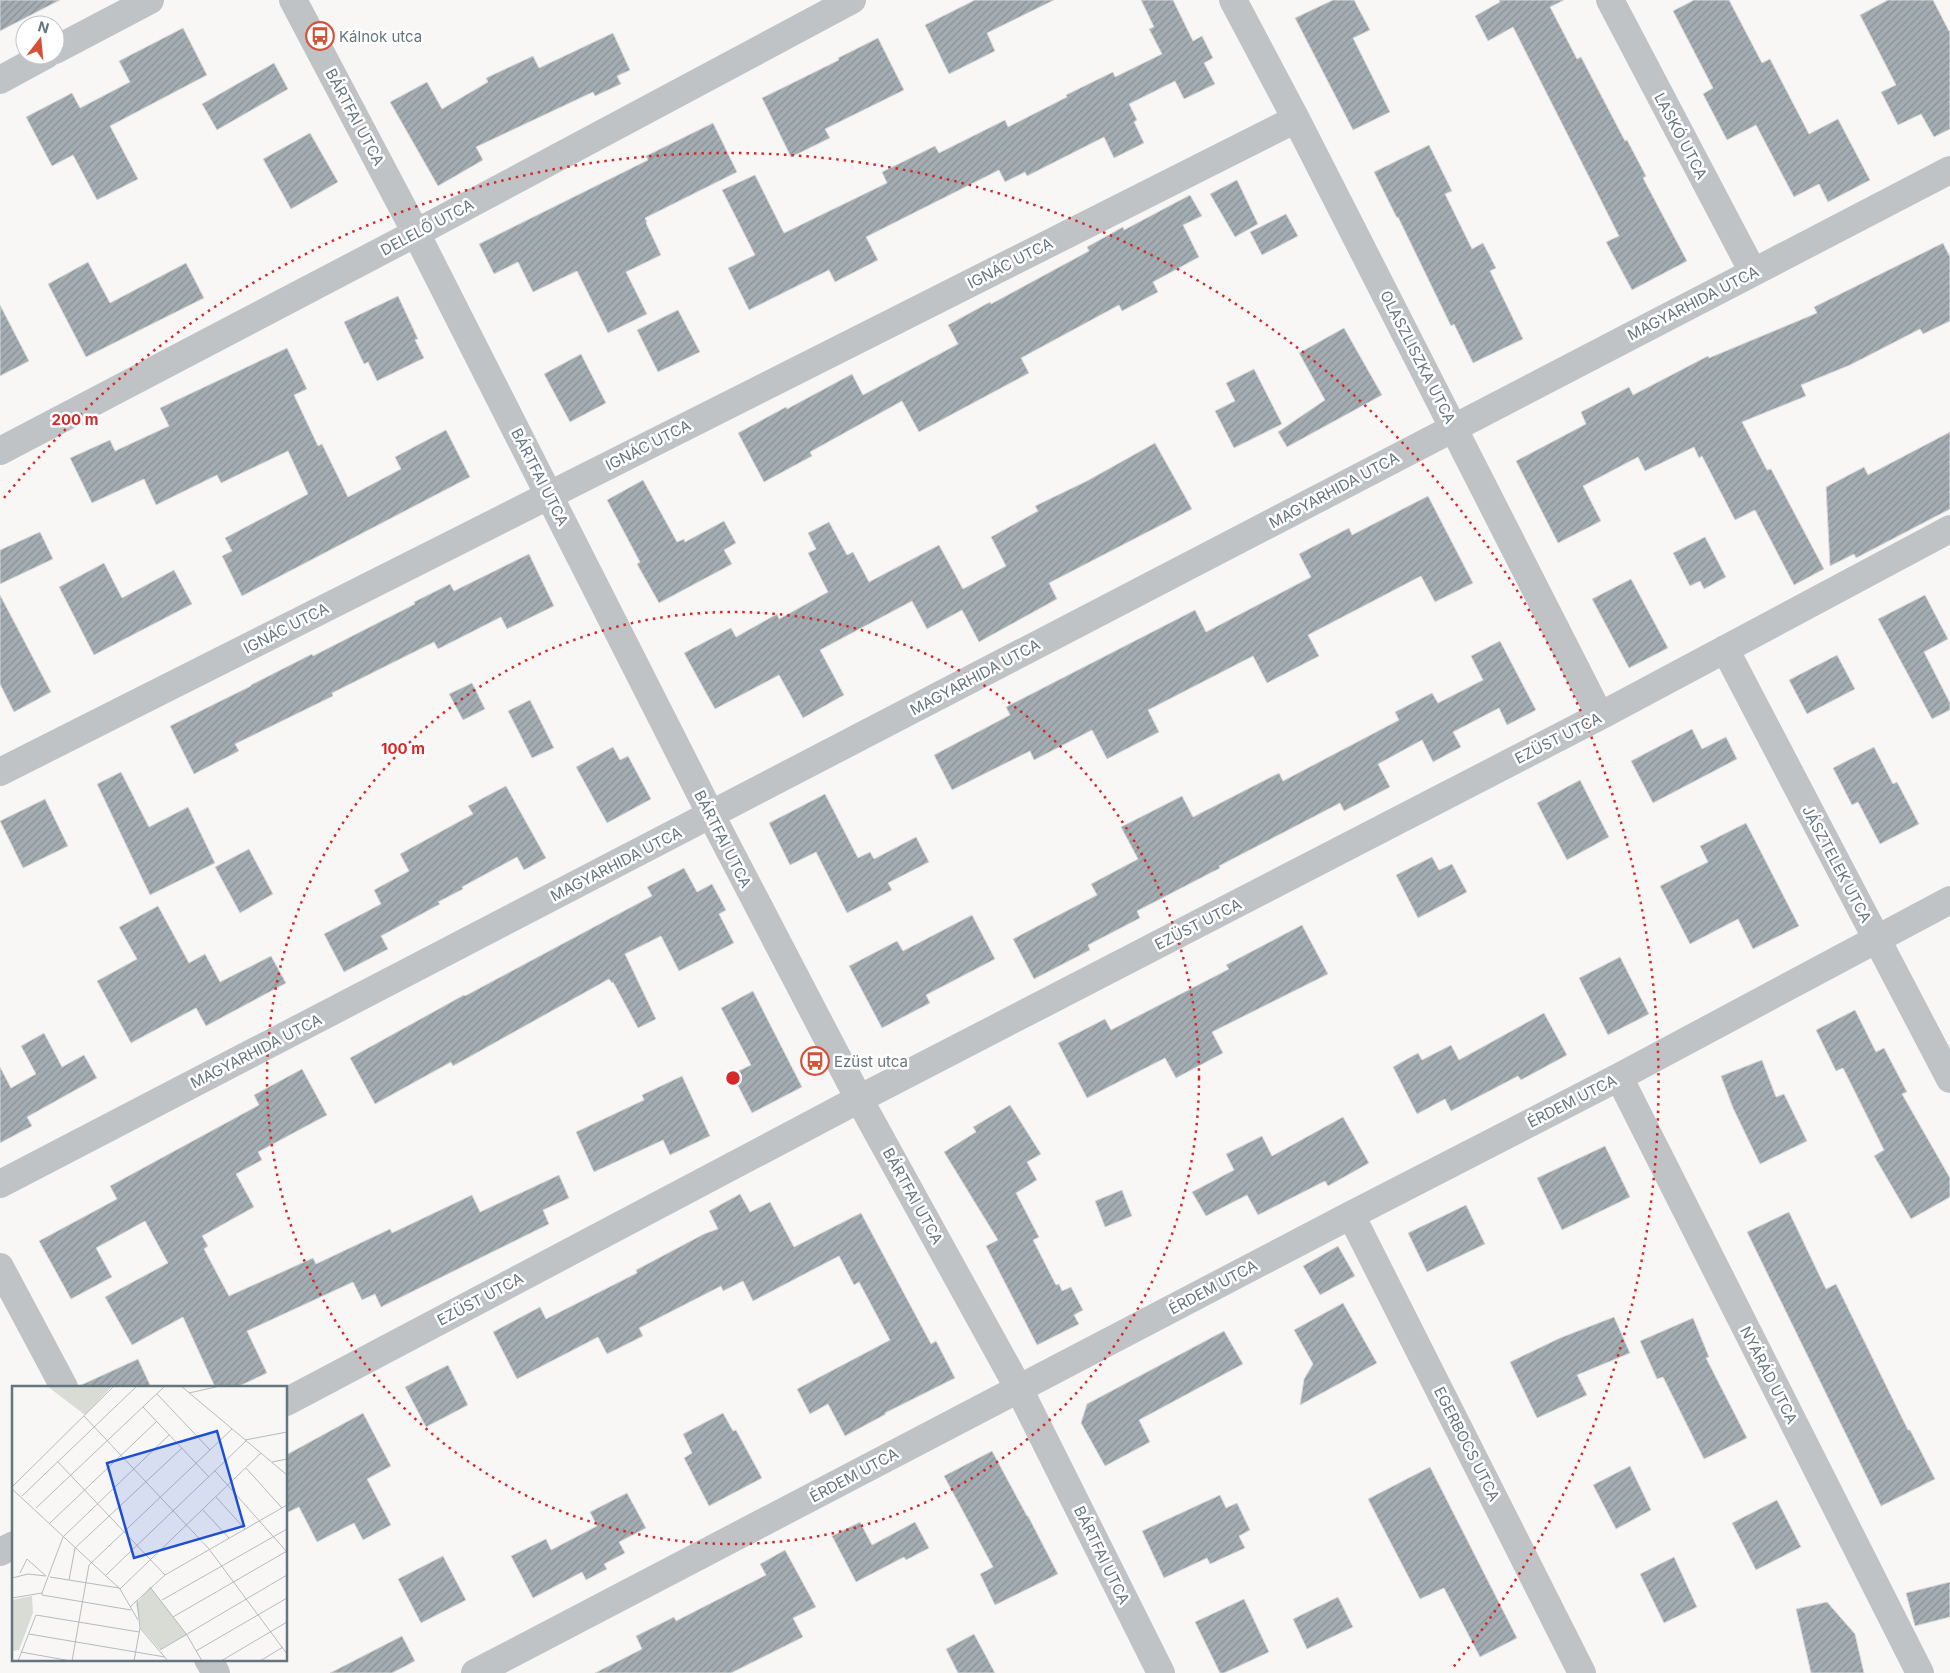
<svg xmlns="http://www.w3.org/2000/svg" width="1950" height="1673" viewBox="0 0 1950 1673" font-family="Inter,sans-serif">
<defs>
<pattern id="building-hatch" width="6" height="6" patternUnits="userSpaceOnUse" patternTransform="scale(1.25)"><rect width="6" height="6" fill="#a4adb2"/><path d="M-1 1l2-2M0 6l6-6M5 7l2-2" fill="none" stroke="#899196"/></pattern>
</defs>
<rect width="100%" height="100%" fill="#f8f7f5"/>
<path fill="url(#building-hatch)" stroke="#d9d9d8" d="M0,0H60L0,31Z
M975,0H1054L987,33L995,51L949,74L925,25Z
M1141,0H1173L1193,41L1202,36L1213,58L1204,63L1215,84L1184,99L1175,81L1129,104L1137,120L1134,122L1144,143L1114,158L1104,137L1027,176L1025,172L1005,182L999,170L866,237L878,260L835,282L829,270L749,310L728,268L755,255L722,190L755,175L784,233L887,183L882,172L935,146L939,153L1005,120L1008,127L1067,97L1066,95L1113,72L1115,77L1162,54L1149,29L1154,27Z
M1333,0H1354L1370,30L1353,38L1390,112L1353,130L1295,18Z
M1499,0H1564L1550,7L1577,59L1581,57L1625,141L1627,140L1646,176L1643,178L1687,261L1632,290L1606,242L1619,236L1513,27L1488,41L1475,16L1500,2Z
M1694,0H1729L1762,63L1770,59L1809,134L1838,119L1870,180L1828,202L1819,184L1794,197L1756,125L1727,140L1703,94L1713,88L1673,11Z
M1888,0H1933L1950,33V129L1934,137L1921,114L1898,125L1881,92L1896,85L1860,15Z
M183,28L207,75L110,126L138,179L97,200L73,155L52,166L26,117L72,93L80,108L130,82L119,61Z
M613,33L630,70L617,76L621,84L595,96L593,92L476,147L483,160L438,186L390,102L427,82L442,109L488,82L486,78L533,56L539,68Z
M878,38L904,90L825,129L830,138L791,157L762,98L839,60L838,58Z
M274,63L288,89L217,130L202,104Z
M713,123L737,172L645,218L647,222L646,223L661,255L626,272L647,314L608,333L577,271L533,292L518,262L494,274L479,244L648,160L646,156Z
M310,133L338,182L291,209L263,159Z
M1429,145L1452,191L1445,194L1472,249L1483,243L1496,268L1490,271L1523,339L1473,363L1454,324L1451,326L1398,217L1397,218L1374,172Z
M1237,180L1258,224L1235,237L1210,194Z
M1190,195L1202,216L1183,225L1199,257L1153,282L1158,292L1122,311L1119,305L1021,358L1029,373L919,432L902,401L810,452L812,456L764,482L738,433L786,407L787,409L852,374L863,395L958,344L948,325L990,302L991,304L1089,251L1087,247L1123,227L1124,230Z
M1286,214L1298,236L1262,255L1250,232Z
M1943,243L1950,257V321L1923,334L1920,329L1850,365L1801,385L1806,396L1742,422L1767,470L1771,469L1824,569L1794,585L1755,510L1735,520L1702,456L1699,458L1694,447L1645,471L1638,457L1583,486L1601,521L1558,543L1516,461L1586,424L1581,412L1629,387L1633,395L1708,356L1709,358L1817,313L1814,307Z
M88,262L110,303L186,263L204,298L86,357L48,284Z
M398,296L418,339L415,340L424,358L377,381L368,362L364,364L344,322Z
M0,305L29,361L0,376Z
M678,310L700,352L658,372L637,330Z
M1344,328L1382,395L1287,447L1278,432L1325,400L1299,353Z
M287,348L307,389L294,395L318,446L322,444L348,497L401,469L395,457L446,430L470,477L242,596L222,556L232,551L225,538L308,494L288,451L221,483L217,475L156,505L144,479L92,503L70,458L110,440L115,451L169,426L160,408Z
M581,354L606,403L570,422L544,374Z
M1254,369L1282,424L1234,448L1215,411L1235,401L1226,383Z
M1950,432V509L1856,558L1854,554L1830,566L1826,487L1864,467L1868,475Z
M1155,443L1192,509L1049,583L1057,599L979,642L962,610L927,629L912,601L820,650L844,695L803,718L779,675L715,709L684,653L731,628L736,637L777,614L779,619L828,592L808,553L816,549L808,533L829,522L847,555L853,552L869,582L939,545L963,589L1006,566L991,537L1038,511L1035,506L1087,481Z
M643,480L677,542L684,539L685,542L724,521L736,543L724,550L732,564L659,603L637,564L640,562L607,500Z
M1428,496L1473,583L1435,602L1421,576L1308,635L1319,656L1267,683L1253,656L1148,710L1159,732L1107,759L1092,730L1034,760L1030,751L952,790L934,755L1010,715L1006,707L1195,610L1206,632L1311,577L1299,554L1349,528L1352,535Z
M40,532L53,559L0,584V550Z
M1705,537L1726,577L1704,589L1700,581L1690,586L1673,553Z
M529,554L554,606L507,629L501,617L438,649L434,642L332,693L333,696L235,744L239,751L194,774L170,726L251,686V685L312,654L313,656L415,604L414,602L450,584L454,591Z
M104,563L122,598L174,570L192,604L94,655L59,587Z
M1631,579L1668,648L1629,668L1592,599Z
M0,595L51,692L14,712L0,684Z
M1925,595L1948,639L1924,652L1950,703V710L1932,719L1878,619Z
M1500,641L1536,710L1507,725L1499,708L1453,732L1461,747L1433,762L1422,740L1378,764L1390,787L1344,811L1340,803L1219,866L1220,868L1137,911L1140,918L1088,945L1090,950L1034,979L1013,939L1097,895L1091,884L1138,859L1121,827L1182,796L1193,817L1279,773L1283,781L1399,720L1395,712L1432,693L1438,703L1483,680L1471,656Z
M1837,655L1855,689L1807,714L1789,680Z
M472,683L485,709L463,720L449,694Z
M530,700L554,748L532,758L508,711Z
M1692,729L1702,749L1726,737L1737,759L1653,803L1631,761Z
M613,747L620,760L628,756L651,799L607,823L576,767Z
M1874,747L1893,784L1897,782L1919,824L1880,844L1858,802L1852,805L1833,768Z
M121,772L149,827L188,807L215,863L150,895L97,784Z
M1580,780L1609,837L1567,860L1537,803Z
M506,786L546,858L524,870L517,857L462,887L463,889L438,902L440,904L381,936L388,949L344,972L324,934L381,904L374,890L409,871L400,854L473,814L468,806Z
M825,794L858,858L870,852L874,859L916,837L929,862L888,883L892,890L847,913L816,852L790,865L769,823Z
M45,799L68,846L23,868L0,821Z
M1746,823L1799,926L1753,949L1738,919L1690,944L1660,886L1708,862L1700,846Z
M249,849L273,894L240,913L215,867Z
M1432,857L1439,870L1452,864L1467,892L1418,918L1396,875Z
M684,868L697,892L712,884L726,910L719,914L734,943L679,971L661,936L625,954L656,1019L638,1028L613,982L612,983L609,979L453,1066L451,1062L375,1104L350,1058L464,995L465,996L652,896L647,887Z
M158,906L189,963L205,954L220,982L271,956L286,983L206,1026L196,1008L131,1043L97,981L137,959L119,927Z
M972,915L995,959L926,995L930,1003L882,1028L849,966L897,941L903,951Z
M1302,925L1328,974L1212,1032L1223,1053L1176,1078L1165,1058L1087,1098L1058,1043L1105,1019L1111,1030L1229,969L1226,965Z
M1620,957L1649,1014L1608,1035L1579,978Z
M753,991L802,1087L752,1113L732,1074L751,1065L721,1008Z
M1855,1010L1876,1052L1884,1048L1907,1092L1902,1094L1950,1178V1197L1911,1219L1874,1156L1884,1150L1843,1068L1836,1071L1816,1030Z
M1544,1013L1567,1055L1521,1080L1518,1076L1451,1111L1445,1099L1417,1114L1393,1067L1418,1053L1422,1060L1451,1045L1459,1060Z
M44,1033L62,1067L84,1055L97,1078L27,1117L32,1126L0,1143V1067L11,1088L36,1074L21,1046Z
M1762,1060L1776,1097L1784,1094L1807,1141L1760,1164L1733,1108L1721,1076Z
M302,1069L327,1115L258,1152L262,1160L236,1174L254,1207L202,1236L208,1246L204,1249L229,1296L313,1258L316,1264L390,1229L392,1233L472,1195L480,1212L559,1175L569,1198L543,1210L549,1224L381,1307L375,1294L362,1300L353,1282L247,1331L267,1373L237,1387H215L183,1317L132,1345L105,1297L168,1263L145,1221L96,1248L112,1277L71,1299L39,1241L117,1199L110,1186L259,1105L254,1095Z
M682,1076L710,1136L670,1155L663,1140L594,1172L576,1132L644,1100L642,1095Z
M1010,1105L1041,1154L1027,1162L1037,1180L1016,1193L1039,1237L1033,1240L1056,1285L1059,1284L1062,1291L1071,1287L1083,1310L1074,1315L1079,1324L1037,1345L986,1246L998,1240L944,1152L976,1132L973,1127Z
M1343,1117L1369,1163L1328,1186L1325,1181L1258,1215L1247,1195L1206,1216L1192,1192L1234,1170L1226,1154L1262,1136L1272,1156Z
M1605,1146L1630,1197L1562,1230L1537,1178Z
M1122,1190L1132,1216L1105,1227L1095,1201Z
M740,1194L750,1212L770,1202L794,1247L861,1213L931,1344L936,1341L955,1378L885,1413L886,1414L845,1436L828,1404L810,1414L797,1389L890,1340L859,1282L854,1285L839,1256L753,1301L743,1281L723,1291L721,1286L639,1328L643,1336L607,1354L598,1337L517,1379L493,1332L540,1307L546,1319L637,1273L636,1270L704,1234L718,1229L709,1211Z
M1466,1205L1485,1244L1427,1272L1408,1233Z
M1789,1212L1826,1289L1836,1284L1908,1430H1910L1935,1479L1881,1506L1747,1232Z
M1338,1246L1355,1276L1320,1295L1303,1266Z
M1343,1303L1377,1363L1300,1405L1304,1379L1313,1364L1294,1330Z
M1614,1317L1630,1353L1577,1375L1587,1395L1537,1418L1510,1362L1560,1338Z
M1693,1318L1709,1357L1706,1358L1747,1438L1704,1459L1663,1377L1657,1379L1640,1341Z
M1224,1331L1243,1364L1139,1420L1150,1442L1105,1466L1081,1423L1087,1404Z
M138,1359L151,1387H80L79,1386Z
M448,1365L468,1405L426,1427L405,1387Z
M363,1413L391,1466L367,1479L391,1525L363,1540L354,1523L317,1542L299,1507L286,1513V1455Z
M723,1413L733,1431L736,1430L762,1478L709,1506L684,1458L692,1453L683,1434Z
M992,1451L1027,1516H1028L1058,1574L995,1605L980,1574L993,1567L944,1476Z
M1630,1466L1651,1510L1616,1529L1593,1485Z
M1430,1467L1517,1638L1480,1657L1444,1588L1420,1599L1368,1499Z
M627,1493L646,1528L619,1542L625,1553L604,1564L607,1569L586,1580L582,1572L533,1598L511,1556L546,1539L551,1550L597,1526L590,1512Z
M1220,1495L1226,1508L1237,1503L1250,1530L1239,1536L1245,1548L1210,1564L1207,1558L1164,1578L1142,1531Z
M1777,1500L1801,1547L1756,1570L1732,1523Z
M860,1522L872,1545L915,1522L929,1548L906,1560L904,1557L856,1582L832,1536Z
M785,1550L816,1607L793,1618L803,1637L731,1673H595L642,1649L636,1636L674,1617L676,1621L766,1575L760,1564Z
M443,1556L466,1600L421,1623L398,1579Z
M1674,1557L1697,1607L1664,1623L1640,1574Z
M1950,1582V1617L1915,1626L1906,1593Z
M1338,1597L1353,1627L1307,1649L1293,1619Z
M1244,1599L1269,1652L1224,1673H1220L1195,1622Z
M1827,1602L1855,1634L1864,1673H1811L1796,1609Z
M974,1634L995,1673H958L946,1649Z
M402,1636L415,1661L392,1673H330Z"/>
<g fill="none" stroke-linecap="round" stroke-linejoin="round">
<path stroke="#bfc3c6" stroke-width="28" d="M293,0L416,233L711,815L859,1099L1019,1389L1161,1673
M1233,0L1296,119L1600,716
M1610,0L1753,272
M55,50L150,0
M0,80L46,55
M0,451L416,233L852,0
M1725,649L1950,1079
M0,772L1296,119
M1619,1077L1920,1673
M0,1184L1950,170
M1351,1215L1582,1673
M0,1267L64,1387
M286,1402L859,1099L1600,716L1950,529
M0,1552L14,1545
M208,1659L216,1673
M475,1673L1351,1215L1619,1077L1950,900"/>
</g>
<g fill="none" stroke="#d62828" stroke-width="2.5" stroke-dasharray="2.5 5">
<circle cx="733" cy="1078" r="466"/>
<path d="M4 498A931 931 0 1 1 1451 1670"/>
</g>
<defs>
<symbol id="bus-ring" viewBox="-11 -11 22 22"><circle r="9.5" fill="#fff" stroke="#d45138" stroke-width="1.5"/><path d="M-5-6H5V4H4V6H2V4H-2V6H-4V4H-5ZM-3.5-4V0h7V-4ZM-3.5 1.2v1.5H-2V1.2ZM2 1.2v1.5H3.5V1.2Z" fill="#d45138"/></symbol>
</defs>
<g fill-rule="evenodd">
<use href="#bus-ring" x="304" y="20" width="32" height="32"/>
<use href="#bus-ring" x="799" y="1045" width="32" height="32"/>
</g>
<g text-anchor="middle" dominant-baseline="central" stroke-width="5" stroke-linejoin="round" paint-order="stroke">
<g font-size="15" fill="#65757e" stroke="#fff" text-anchor="start">
<text x="339" y="36">Kálnok utca</text>
<text x="834" y="1061">Ezüst utca</text>
</g>
<g font-size="15" fill="#65757e" stroke="#fff">
<text transform="translate(355 117) rotate(62)">BÁRTFAI UTCA</text>
<text transform="translate(1681 136) rotate(62)">LASKÓ UTCA</text>
<text transform="translate(427 227) rotate(-28)">DELELŐ UTCA</text>
<text transform="translate(1010 263) rotate(-27)">IGNÁC UTCA</text>
<text transform="translate(1693 303) rotate(-27)">MAGYARHIDA UTCA</text>
<text transform="translate(1418 357) rotate(63)">OLASZLISZKA UTCA</text>
<text transform="translate(648 445) rotate(-27)">IGNÁC UTCA</text>
<text transform="translate(540 477) rotate(63)">BÁRTFAI UTCA</text>
<text transform="translate(1334 490) rotate(-28)">MAGYARHIDA UTCA</text>
<text transform="translate(286 628) rotate(-27)">IGNÁC UTCA</text>
<text transform="translate(975 677) rotate(-28)">MAGYARHIDA UTCA</text>
<text transform="translate(1558 738) rotate(-27)">EZÜST UTCA</text>
<text transform="translate(723 839) rotate(63)">BÁRTFAI UTCA</text>
<text transform="translate(616 864) rotate(-27)">MAGYARHIDA UTCA</text>
<text transform="translate(1837 864) rotate(62)">JÁSZTELEK UTCA</text>
<text transform="translate(1198 924) rotate(-27)">EZÜST UTCA</text>
<text transform="translate(256 1051) rotate(-27)">MAGYARHIDA UTCA</text>
<text transform="translate(1572 1101) rotate(-27)">ÉRDEM UTCA</text>
<text transform="translate(913 1196) rotate(61)">BÁRTFAI UTCA</text>
<text transform="translate(1213 1287) rotate(-28)">ÉRDEM UTCA</text>
<text transform="translate(480 1299) rotate(-28)">EZÜST UTCA</text>
<text transform="translate(1769 1375) rotate(63)">NYÁRÁD UTCA</text>
<text transform="translate(1467 1444) rotate(63)">EGERBOCS UTCA</text>
<text transform="translate(854 1475) rotate(-28)">ÉRDEM UTCA</text>
<text transform="translate(1102 1555) rotate(64)">BÁRTFAI UTCA</text>
</g>
</g>
<g transform="translate(12 1386)">
<rect width="275" height="275" fill="#f8f7f5"/>
<path d="M35,0H100L73,29ZM20,210L21,227L7,264L0,265V214Z" fill="#d8dcd5"/>
<path d="M138,201L175,249L148,264L129,242L124,218Z" fill="#d8dcd5"/>
<path fill="none" stroke="#b4bbbe" stroke-width="1" d="M169,0L275,89M177,7L208,0M145,8L198,64M131,21L197,91M72,30L197,163L275,268M233,54L275,46M46,76L153,189M260,76L275,73M234,82L270,122M203,85L275,166M0,101L102,0M0,103L108,203L126,234M10,110L125,0M204,111L233,143M24,122L153,0M191,124L217,152M38,137L145,35M8,187L15,173L34,190M94,189L234,55M38,191L107,202M0,192L16,188L34,190M57,194L63,162L170,62M138,201L175,249L190,275M108,203L249,67M30,207L51,151L157,49M30,207V209L119,224M0,212L30,207M150,214L275,143M118,221L153,189L275,119M161,231L275,165M128,242L156,275M17,248L153,271M148,264L275,189M184,265L275,212M9,266L59,275M6,275L24,229L127,246M60,275L77,179L220,43M122,275L128,242L125,214M209,275L275,236M248,275L271,261"/>
<path fill="#1d4ed8" fill-opacity="0.15" stroke="#1d4ed8" stroke-width="2.5" d="M205,45L232,140L122,172L95,77Z"/>
<rect width="275" height="275" fill="none" stroke="#65757e" stroke-width="2.5"/>
</g>
<circle cx="733" cy="1078" r="8" fill="#d62828" stroke="#fff" stroke-width="2.5"/>
<g font-size="15" text-anchor="middle" font-weight="bold" fill="#d62828" stroke="#fff" stroke-width="5" stroke-linejoin="round" paint-order="stroke">
<text x="75" y="425">200 m</text>
<text x="403" y="754">100 m</text>
</g>
<g transform="translate(40 40) rotate(16)"><circle r="24" fill="#ffffff" stroke="#c1c8cb"/>
<path d="M0-4L9 19L0 12L-9 19Z" fill="#d45138"/>
<text y="-8" font-size="14" font-weight="bold" text-anchor="middle" fill="#65757e">N</text>
</g>
</svg>
